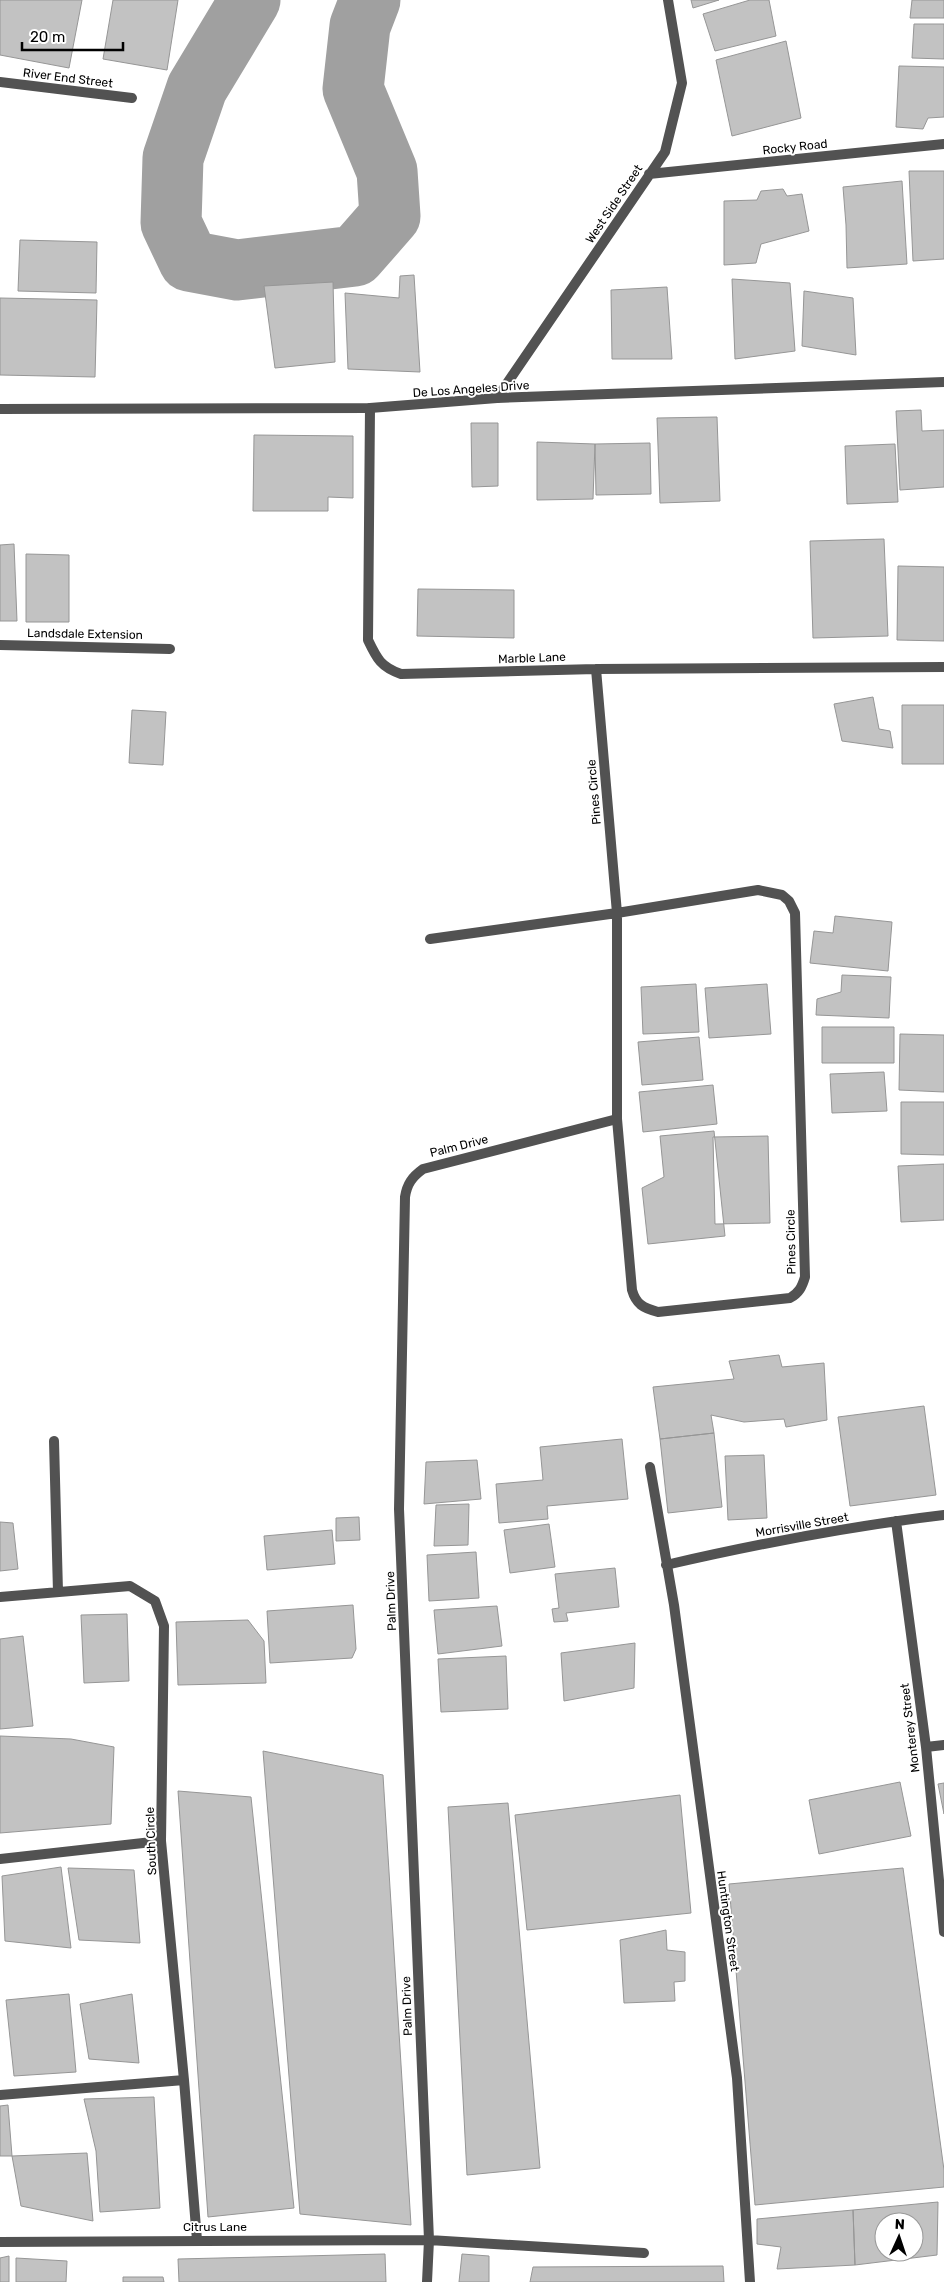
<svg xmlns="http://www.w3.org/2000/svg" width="944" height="2282" viewBox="0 0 944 2282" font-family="Rubik,sans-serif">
<rect width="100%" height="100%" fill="#fff"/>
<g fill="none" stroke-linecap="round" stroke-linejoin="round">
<path stroke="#a0a0a0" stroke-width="61" d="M250,0L197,88L173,158L171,223L189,261L237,270L355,256L390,216L387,171L353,89L360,26L370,0"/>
</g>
<path fill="#c2c2c2" stroke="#969696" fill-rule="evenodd" d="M0,0H82L69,68L0,55Z
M113,0H178L167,70L103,59Z
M691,0H719L693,8Z
M750,0H769L776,36L715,51L703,14Z
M912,0H944V18H910Z
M914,24H944V59L912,58Z
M786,41L801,118L732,136L716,60Z
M899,66L944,67V117L928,118L923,129L896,127Z
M909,171H944V259L913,261Z
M902,181L907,264L847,268L846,225L843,187Z
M783,189L787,196L802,194L809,231L761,244L756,263L724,265V201L757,200L761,191Z
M20,240L97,242L96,293L18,291Z
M414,275L420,372L348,369L345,293L399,298L400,276Z
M732,279L790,283L795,351L735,359Z
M333,282L335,362L275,368L264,286Z
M667,287L672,359H612L611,290Z
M804,291L853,298L856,355L802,346Z
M0,298L97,300L95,377L0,375Z
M921,410L922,431L944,430V487L900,490L896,411Z
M717,417L720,501L660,503L657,418Z
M471,423H498V486L472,487Z
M254,435L353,436V498L328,497V511H253Z
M537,442L595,444L593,499L537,500Z
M650,443L651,494L596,495L595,444Z
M895,444L898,502L847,504L845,446Z
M884,539L888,636L813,638L810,541Z
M14,544L17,621H0V545Z
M26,554L69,555V622H26Z
M898,566L944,567V641L897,640Z
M418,589L514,590V638L417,636Z
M873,697L879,729L890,731L893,748L842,741L834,704Z
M902,705H944V764H902Z
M132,710L166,712L163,765L129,763Z
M835,916L892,922L888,971L810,963L814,931L833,933Z
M842,975L891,977L889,1018L816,1015L817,999L841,992Z
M696,984L699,1032L643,1034L641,987Z
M767,984L771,1034L709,1038L705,988Z
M822,1027H894V1063H822Z
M900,1034L944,1035V1092L899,1090Z
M699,1037L703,1080L642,1085L638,1042Z
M884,1072L887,1111L832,1113L830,1074Z
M713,1085L717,1124L643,1132L639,1092Z
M901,1102H944V1155L901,1154Z
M714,1131L725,1236L648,1244L642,1188L664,1177L660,1136Z
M768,1136L770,1223L715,1224L713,1137Z
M944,1164V1220L901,1222L898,1166Z
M779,1355L782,1367L824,1363L827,1420L786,1427L784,1419L744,1422L711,1415L714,1433L660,1439L653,1387L734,1379L729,1361Z
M924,1406L936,1495L850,1506L838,1417Z
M714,1433L722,1507L668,1513L660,1439Z
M622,1439L628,1499L547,1506L548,1519L499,1523L496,1484L543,1480L540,1447Z
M764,1455L767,1518L728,1520L725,1456Z
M477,1460L481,1499L424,1504L426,1462Z
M469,1504L468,1545L434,1546L436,1505Z
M359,1517L360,1540L336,1541V1518Z
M0,1522L13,1523L18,1569L0,1571Z
M549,1524L555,1567L510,1573L504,1530Z
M332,1530L335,1564L267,1570L264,1536Z
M476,1552L479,1598L429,1601L427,1555Z
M615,1568L619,1607L566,1613L568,1621L554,1622L552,1609L559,1608L555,1574Z
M353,1605L356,1649L352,1658L270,1663L267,1611Z
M497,1606L502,1646L438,1654L434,1610Z
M127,1614L129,1681L84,1683L81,1615Z
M248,1620L264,1641L266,1683L178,1685L176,1622Z
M23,1636L33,1726L0,1729V1639Z
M635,1643L634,1688L564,1701L561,1653Z
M506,1656L508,1709L441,1712L438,1659Z
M0,1736L71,1739L114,1747L111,1824L0,1833Z
M263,1751L383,1775L411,2225L300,2214Z
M900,1782L911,1836L819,1854L809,1800Z
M944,1783V1814L938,1784Z
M178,1791L251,1797L294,2208L208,2217Z
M680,1795L691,1913L527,1930L515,1815Z
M508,1803L540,2168L467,2175L448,1807Z
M61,1867L71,1948L5,1941L2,1876Z
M68,1868L134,1870L140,1943L79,1940Z
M903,1868L944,2170V2187L755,2205L729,1884Z
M666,1930L667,1950L685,1952V1981L674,1982L675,2001L624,2003L620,1940Z
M69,1994L76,2072L14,2076L6,2000Z
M132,1994L139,2063L89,2059L80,2004Z
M154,2097L160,2208L100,2212L96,2151L84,2099Z
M8,2105L12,2156H0V2106Z
M87,2153L93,2221L21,2206L12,2156Z
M938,2202L937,2255L855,2265L853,2210ZM884,2222H914V2252H884Z
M853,2210L855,2265L777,2269L781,2247L757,2244V2219Z
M385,2254L386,2282H179L178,2259Z
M462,2254L489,2256V2282H459Z
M9,2256V2282H0V2258Z
M16,2258L67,2261L66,2282H16Z
M723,2266L724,2282H530L533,2267Z
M123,2277H163L164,2282H123Z"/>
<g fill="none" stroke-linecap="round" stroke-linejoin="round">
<path stroke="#525252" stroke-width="10" d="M0,82L132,98
M649,174L944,144
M497,398L665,152L682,83L668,0
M370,408L368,640C377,659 381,667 401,674L596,669L944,667
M0,645L170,649
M430,939L617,913L758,890L782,895L789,901L795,913L805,1277C802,1287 799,1293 790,1298L658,1312C643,1308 636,1304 632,1290L617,1119V913L596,669
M54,1441L58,1592
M650,1467L674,1605L737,2078L750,2282
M896,1521L926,1747L944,1932
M666,1565C757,1544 851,1526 944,1515
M0,1597L130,1586L155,1601L164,1626L161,1841L184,2080L197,2240
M926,1747L944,1745
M0,1859L161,1841
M0,2095L184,2080
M0,2242L429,2240L644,2253
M427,2282L429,2240L399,1509L405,1197C407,1184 412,1177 423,1169L617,1119"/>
<path stroke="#525252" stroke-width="10" d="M0,409L370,408L497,398L944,382"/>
</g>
<g text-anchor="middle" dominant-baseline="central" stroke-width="4" stroke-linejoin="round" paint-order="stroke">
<g font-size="12" fill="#000" stroke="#fff">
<text transform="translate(68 78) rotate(7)">River End Street</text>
<text transform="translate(795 147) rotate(-6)">Rocky Road</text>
<text transform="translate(614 204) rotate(-56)">West Side Street</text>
<text transform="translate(471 389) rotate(-4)">De Los Angeles Drive</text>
<text transform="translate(85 634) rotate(1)">Landsdale Extension</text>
<text transform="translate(532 658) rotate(-2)">Marble Lane</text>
<text transform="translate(594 792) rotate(-95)">Pines Circle</text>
<text transform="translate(459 1146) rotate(-14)">Palm Drive</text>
<text transform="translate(791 1242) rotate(-91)">Pines Circle</text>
<text transform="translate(802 1525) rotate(-10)">Morrisville Street</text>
<text transform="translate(391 1601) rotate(-92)">Palm Drive</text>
<text transform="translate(910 1728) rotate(-97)">Monterey Street</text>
<text transform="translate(151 1841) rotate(-92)">South Circle</text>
<text transform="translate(728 1921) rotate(82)">Huntington Street</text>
<text transform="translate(407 2006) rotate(-92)">Palm Drive</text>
<text x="215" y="2227">Citrus Lane</text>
</g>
</g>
<g transform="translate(899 2237) rotate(3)"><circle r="24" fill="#ffffff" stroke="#999999"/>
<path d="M0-4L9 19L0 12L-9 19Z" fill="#000000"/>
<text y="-8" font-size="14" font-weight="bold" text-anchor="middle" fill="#000000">N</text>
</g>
<path d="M22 42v8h101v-8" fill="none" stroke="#000000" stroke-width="2.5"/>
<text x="30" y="42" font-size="15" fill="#000000" stroke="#ffffff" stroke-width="4" paint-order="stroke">20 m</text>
</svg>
